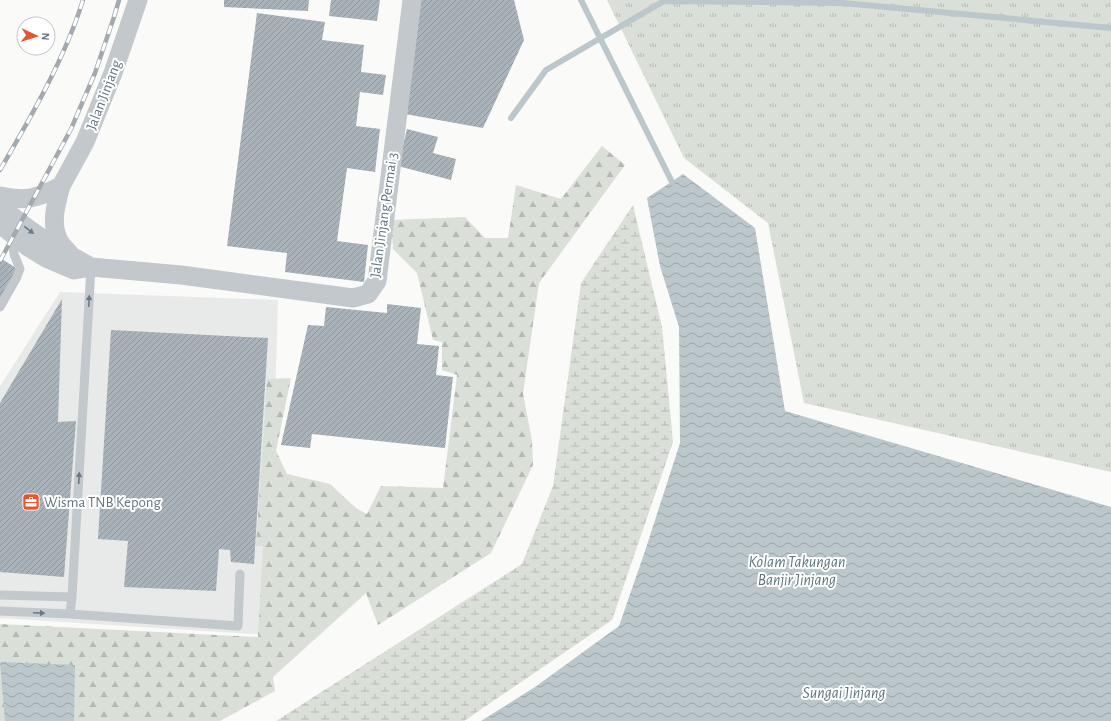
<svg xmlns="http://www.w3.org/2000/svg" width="1111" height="721" viewBox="0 0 1111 721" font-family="'Alegreya Sans',sans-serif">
<defs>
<pattern id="grass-tufts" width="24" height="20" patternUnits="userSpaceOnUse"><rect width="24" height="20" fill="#dadfd7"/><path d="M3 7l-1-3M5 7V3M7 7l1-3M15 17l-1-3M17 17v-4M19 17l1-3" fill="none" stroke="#b4b9b4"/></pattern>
<pattern id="forest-firs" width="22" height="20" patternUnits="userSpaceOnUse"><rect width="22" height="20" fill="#dadfd7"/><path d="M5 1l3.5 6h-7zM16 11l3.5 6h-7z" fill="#b4b9b4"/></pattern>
<pattern id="wetland-marsh" width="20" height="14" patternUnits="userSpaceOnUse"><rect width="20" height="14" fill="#dadfd7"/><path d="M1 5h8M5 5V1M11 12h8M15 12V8" fill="none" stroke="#b4b9b4"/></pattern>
<pattern id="water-waves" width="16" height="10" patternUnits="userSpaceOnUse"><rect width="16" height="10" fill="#bbc7cb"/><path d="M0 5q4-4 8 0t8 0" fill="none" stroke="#9ca6aa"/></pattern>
<pattern id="building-hatch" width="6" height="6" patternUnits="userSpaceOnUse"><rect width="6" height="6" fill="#aab3b9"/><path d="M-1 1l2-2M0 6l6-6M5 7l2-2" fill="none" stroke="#8e969c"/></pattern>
</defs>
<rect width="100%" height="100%" fill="#fafaf8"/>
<path fill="#e8e9e9" d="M60,292L278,300L268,635L0,618V386Z"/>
<path fill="url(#grass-tufts)" d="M607,0H1111V472L804,403L768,223L684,158Z"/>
<path fill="url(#forest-firs)" d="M602,146L625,165L539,283L523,393L532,441L533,465L491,553L378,625L366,593L273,677L275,691L220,721H0V624L258,637L263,546H256L267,379L291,378L276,451L287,474L330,484L356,508L367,514L381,486L443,488L457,375L442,370V342L433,340L417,273L393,249L391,220L465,217L485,238H508L516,185L561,199Z"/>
<path fill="url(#wetland-marsh)" d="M633,205L662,327L673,442L612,620L464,721H276L522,564L553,486L581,283Z"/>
<path fill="url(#water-waves)" d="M683,174L755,228L785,411L1111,507V721H481L535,687L619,626L645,551L680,443L679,327L660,266L647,198Z
M0,662L75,665L74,721H5Z"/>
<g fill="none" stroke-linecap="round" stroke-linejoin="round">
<path stroke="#bbc7cb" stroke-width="6" d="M581,0L672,182
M511,118L546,70L664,1L843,3L1111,28"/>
</g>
<path fill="url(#building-hatch)" d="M224,0H309L308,11L224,7Z
M331,0H380L377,21L329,16Z
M419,0H514L524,40L483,128L405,114Z
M257,13L325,22L322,40L364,45L361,72L386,75L383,95L360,92L356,126L380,129L375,172L347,168L337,241L368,245L364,282L285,272L287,253L227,246Z
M407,129L438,137L433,153L456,159L451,180L398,166Z
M0,258L18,269L0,301Z
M62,299L58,422L76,421L64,577L0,572V403Z
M387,304L421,308L417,344L439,346L436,375L453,377L445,448L312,434L310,448L281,445L308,325L324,326L326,307L387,313Z
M111,330L268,338L254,564L231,562L230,550L219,549L216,591L124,587L128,541L98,539Z"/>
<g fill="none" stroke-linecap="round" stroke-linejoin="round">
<path stroke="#c3c8cc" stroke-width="9" d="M0,307L17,277L20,269L14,254L12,237
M0,595L72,597
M0,611L70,614L72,597L91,267
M70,614L238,626L240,574"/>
<path stroke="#c3c8cc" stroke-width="19" d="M61,186L85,142L113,73L138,0
M0,196C26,202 38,198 61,186C56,204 50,223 59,241C61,245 66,249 69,253
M0,205C26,231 59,249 91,267L74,270L46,258L28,247L0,224
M91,267L181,275L353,298L368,294L377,281L412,0"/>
<defs>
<path id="rail" d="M0,170C31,117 65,58 83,0
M0,261L71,129L95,73L114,17L119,0"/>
</defs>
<use href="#rail" stroke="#a2aab0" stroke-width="4.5"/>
<use href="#rail" stroke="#fff" stroke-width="3" stroke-dasharray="9" stroke-linecap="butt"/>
</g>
<defs><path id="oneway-solid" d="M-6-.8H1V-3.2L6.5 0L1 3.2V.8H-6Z"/></defs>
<g fill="#6a7a87">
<use href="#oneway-solid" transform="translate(29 230) rotate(38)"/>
<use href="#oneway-solid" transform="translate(89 301) rotate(-87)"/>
<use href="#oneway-solid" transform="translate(79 478) rotate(-87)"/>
<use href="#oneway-solid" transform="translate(39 613) rotate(2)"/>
</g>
<defs>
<symbol id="office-square" viewBox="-11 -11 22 22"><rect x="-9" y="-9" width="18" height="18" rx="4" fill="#e4572e" stroke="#fff"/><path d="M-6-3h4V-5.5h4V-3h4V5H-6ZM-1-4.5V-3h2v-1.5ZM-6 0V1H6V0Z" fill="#fff"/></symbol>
</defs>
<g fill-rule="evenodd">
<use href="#office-square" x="21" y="492" width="20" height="20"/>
</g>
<g text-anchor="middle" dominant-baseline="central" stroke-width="4" stroke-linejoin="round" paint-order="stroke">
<g font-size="15" fill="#657683" stroke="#fff">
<text transform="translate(104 95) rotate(-69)">Jalan Jinjang</text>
<text transform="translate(384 215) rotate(-82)">Jalan Jinjang Permai 3</text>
</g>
<g font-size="15" fill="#657683" stroke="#fff" text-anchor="start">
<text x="44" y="502">Wisma TNB Kepong</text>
</g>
<g font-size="16" font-style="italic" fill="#60757c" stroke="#fff">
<text x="797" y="562">Kolam Takungan<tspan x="797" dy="18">Banjir Jinjang</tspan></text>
<text x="844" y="693">Sungai Jinjang</text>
</g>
</g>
<g transform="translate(36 36) rotate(94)"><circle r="19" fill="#ffffff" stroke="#c1c8cd"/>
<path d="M0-3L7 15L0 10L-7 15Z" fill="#e4572e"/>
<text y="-6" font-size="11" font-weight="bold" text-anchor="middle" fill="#657683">N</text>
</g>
</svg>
